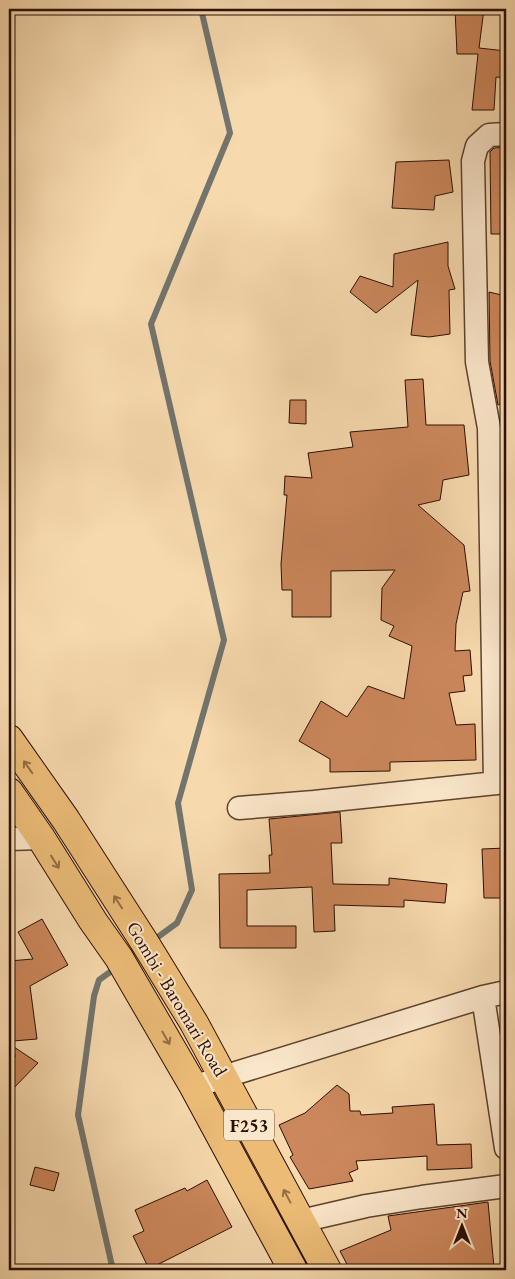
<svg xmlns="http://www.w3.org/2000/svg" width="515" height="1279" viewBox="0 0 515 1279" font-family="'EB Garamond',serif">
<rect width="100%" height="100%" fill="#f7d9ae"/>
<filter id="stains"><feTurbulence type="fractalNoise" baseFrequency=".004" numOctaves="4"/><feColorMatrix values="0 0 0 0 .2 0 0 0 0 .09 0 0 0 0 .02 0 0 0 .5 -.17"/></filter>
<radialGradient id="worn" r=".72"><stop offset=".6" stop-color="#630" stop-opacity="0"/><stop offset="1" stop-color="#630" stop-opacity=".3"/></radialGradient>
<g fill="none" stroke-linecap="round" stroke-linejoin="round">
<path stroke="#72746e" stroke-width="6" d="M151,942L177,923L192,890L178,803L224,640L151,324L230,133L201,9
M115,1270L112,1266L78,1115L94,996L99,980L117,967"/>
</g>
<path fill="#cc875c" stroke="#2a0f02" d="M455,9H484L479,48L506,51V78L496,77L494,110H472L478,54H457Z
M506,147V234H491L490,152L494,148Z
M449,160L453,192L435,196L434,210L392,208L396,162Z
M448,242V266L455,289L449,290L450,334L429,337L411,335L418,280L376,313L350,292L360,276L393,287L394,254Z
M489,292L506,296V401L498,405L490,361Z
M423,379L426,425H464L469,475L443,480L440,500L418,505L464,545L470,591L463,592L456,624L455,651L470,650L472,675L463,676L465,691L449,693L456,725L475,724L476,760L390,762V771L330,772V759L299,741L321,701L347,717L368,686L404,699L412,646L389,636L394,626L381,620L382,588L395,570L331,571V617H292V590H282L281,564L287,495H284L285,476L312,478L308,453L353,447L350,432L408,427L405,380Z
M290,400H306V424L289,423Z
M340,812L342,843H331L333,884L389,885V878L447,884L445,903L404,900V907L334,905L335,931L314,932L312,887L247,890V926H296V948H220L219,874L270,873L269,855H272L269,819Z
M506,848V898H484L482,849Z
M42,919L68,965L30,986L37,1039L13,1041L9,994V992L12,991L9,961L33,959L18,932Z
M14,1047L38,1063L9,1093V1058L15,1057Z
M337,1085L349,1094L350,1111H360L361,1115L393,1113L392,1107L434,1104L437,1145L471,1144L472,1168L427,1170V1156L356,1161L358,1169L349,1173L353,1181L309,1189L290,1157L293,1155L279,1125L305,1113Z
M35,1167L59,1173L54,1191L30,1185Z
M207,1180L232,1227L149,1269L133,1236L144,1231L135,1210L185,1188L187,1191Z
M488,1202L494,1268H434L436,1270H350L340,1251L391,1230L388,1216Z"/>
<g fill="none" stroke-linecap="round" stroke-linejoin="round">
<defs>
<path id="street" d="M495,783L489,428L477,362L473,161L477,146L489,135L506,134
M239,808L314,802L506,782
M9,839L41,838
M483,997L506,1148
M194,1087L223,1077L483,997L506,992
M301,1221L366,1206L422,1197L506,1186"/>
<path id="primary" d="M9,739L66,820L145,943L194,1023L327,1270
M9,792L41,838L93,921L119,958L194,1087L293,1270"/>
</defs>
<use href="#street" stroke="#5d422d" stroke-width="25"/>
<use href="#primary" stroke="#2a0f02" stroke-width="30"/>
<use href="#street" stroke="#fae6ca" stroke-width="22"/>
<use href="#primary" stroke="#ecbc77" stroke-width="28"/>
</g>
<defs><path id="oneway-shaft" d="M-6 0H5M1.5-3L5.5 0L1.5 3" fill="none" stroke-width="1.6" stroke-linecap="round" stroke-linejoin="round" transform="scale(1.25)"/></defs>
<g stroke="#956e42">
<use href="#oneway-shaft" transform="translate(28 767) rotate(-125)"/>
<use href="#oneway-shaft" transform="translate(55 862) rotate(58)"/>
<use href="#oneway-shaft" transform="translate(118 902) rotate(-123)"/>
<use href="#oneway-shaft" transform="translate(166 1038) rotate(60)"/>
<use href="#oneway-shaft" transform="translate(287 1196) rotate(-118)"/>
</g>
<g text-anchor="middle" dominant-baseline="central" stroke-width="4" stroke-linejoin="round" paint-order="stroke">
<rect fill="#fae6ca" stroke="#68503e" stroke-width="1" x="224" y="1109.5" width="50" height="31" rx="4"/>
<g font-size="18" font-weight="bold" fill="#2a0f02">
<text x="249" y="1125">F253</text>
</g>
<g font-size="19" fill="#2a0f02" stroke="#fae6ca">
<text transform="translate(177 999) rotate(59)">Gombi - Baromari Road</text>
</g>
</g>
<rect width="515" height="1279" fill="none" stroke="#f7d9ae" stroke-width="30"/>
<rect x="10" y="10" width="495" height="1259" fill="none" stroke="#2a0f02" stroke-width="2.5"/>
<rect x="15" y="15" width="485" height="1249" fill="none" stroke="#2a0f02"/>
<g transform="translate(462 1226)" stroke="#fae6ca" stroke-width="4" paint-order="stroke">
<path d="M0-4L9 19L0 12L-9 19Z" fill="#2a0f02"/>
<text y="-8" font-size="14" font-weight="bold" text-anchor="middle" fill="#2a0f02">N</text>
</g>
<rect width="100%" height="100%" filter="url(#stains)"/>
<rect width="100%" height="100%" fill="url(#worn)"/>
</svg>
